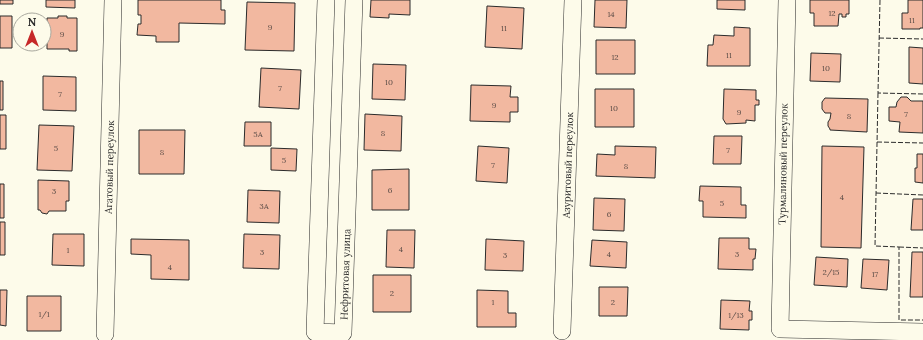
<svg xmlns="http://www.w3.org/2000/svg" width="923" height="340" viewBox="0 0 923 340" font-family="Lora,serif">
<rect width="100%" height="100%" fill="#fdfbea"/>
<path fill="#f2b8a0" stroke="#2b2b2b" d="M0,0H13V4H0Z
M46,0H75V8L46,7Z
M138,0H221V10H225V24L179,23V42H156V36L137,35L138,24H141V15H138Z
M371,0H410V15L389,14V18L370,17Z
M595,0H627L626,28L594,27Z
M717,0H745V10L717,9Z
M810,0H849V14H846V17H842V14H839L838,26H814V13H810Z
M908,0H923V28H920V29H902V13H908Z
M247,2L295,3L294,51L245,50Z
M487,6L524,8L522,49L485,47Z
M0,16H12V48H0Z
M58,16H67V18H77V51H69V49H47V18H58Z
M734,27L750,28V66H707L708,45H713L714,35L734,36Z
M596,40H635V74H596Z
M909,47L923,48V84L909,83Z
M811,53L841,54L840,82L810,81Z
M373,64L406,65L405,100L372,99Z
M261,68L301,70L299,109L259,107Z
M43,76L76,77V111L43,110Z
M0,81H3V110H0Z
M471,85L511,86L510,97H518V112H510V122L470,121Z
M595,89H634V127H595Z
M724,89L756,90V100H759V105H755V121L746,120V123L726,124L723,119Z
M901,97H907L911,101H923V133L899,132L900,122L889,121V107H896L897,102Z
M825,98L868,99L867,132L830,130V129L828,126V122L830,119L831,113H825L822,109V102Z
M365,114L402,116L401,151L364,150Z
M0,115H6V149H0Z
M245,122H271V146H244Z
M39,125L74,126L72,171L37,170Z
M139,130H185L184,174H139Z
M714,136H742L741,164H713Z
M478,146L509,148L507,183L476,181Z
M615,146L656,147L655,178L596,176L597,154L615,155Z
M822,146L864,147L861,248L821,247Z
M271,148L297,149L296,171L271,170Z
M917,154H923V183L915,182V168H917Z
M409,169V210H372V170Z
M38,180L69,181V201H66V211H49L47,214L42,213L40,210H38Z
M0,184H4V218H0Z
M700,186L741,187V205H746V218L703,217V201H699Z
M248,190L280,191L279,223L247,222Z
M594,198L625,199L624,231L593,230Z
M913,199H923V230H911Z
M0,222H5V255H0Z
M387,230H415L414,268L386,267Z
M53,234H84V266L52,265Z
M244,234L280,235L279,269L243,268Z
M719,238H749V249H756L755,259H753V270L718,269Z
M131,239L189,240V280L151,279V255L131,254Z
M486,239L524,241L523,271L485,270Z
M592,240L627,242L626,268L590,266Z
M912,252H923V297H910Z
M816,257L848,259L847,287L814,285Z
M863,259L889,260L887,290L861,288Z
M373,275H411V312H373Z
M599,287H628L627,316H599Z
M0,290H7L6,326L0,325Z
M477,290L508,291V313H516V327H477Z
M27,296H61V331H27Z
M721,300L750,301L749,311H752V320H749V330L720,329Z"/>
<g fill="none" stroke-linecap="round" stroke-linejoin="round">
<defs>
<g id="minor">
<path id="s1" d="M326,0L315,332L343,333L354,0"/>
<path d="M787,0L780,329L923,332"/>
<path id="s2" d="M562,331L573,0"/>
<path id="s3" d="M105,334L113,0"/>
</g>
</defs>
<use href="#minor" stroke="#2b2b2b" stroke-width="18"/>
<use href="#minor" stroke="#fdfbea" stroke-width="17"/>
<path stroke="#2b2b2b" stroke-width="1" stroke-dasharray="5 2" stroke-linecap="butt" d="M880,0L878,93L923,94
M879,38L923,39
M878,93L875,246L899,247V320H923
M877,142L923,143
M876,193L923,195
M899,247L923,248"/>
</g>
<g text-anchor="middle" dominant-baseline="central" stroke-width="3" stroke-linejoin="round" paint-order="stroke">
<g font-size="8" fill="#5d4e48">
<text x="832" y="13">12</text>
<text x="611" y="14">14</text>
<text x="912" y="20">11</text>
<text x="270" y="27">9</text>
<text x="504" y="28">11</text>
<text x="62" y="34">9</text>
<text x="729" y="55">11</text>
<text x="615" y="57">12</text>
<text x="826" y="68">10</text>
<text x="389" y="82">10</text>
<text x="280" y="88">7</text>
<text x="60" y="94">7</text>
<text x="494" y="105">9</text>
<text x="614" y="108">10</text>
<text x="739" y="112">9</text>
<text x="906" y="114">7</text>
<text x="849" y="116">8</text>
<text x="383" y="133">8</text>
<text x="258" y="134">5А</text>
<text x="56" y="148">5</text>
<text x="728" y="150">7</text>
<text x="162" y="152">8</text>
<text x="284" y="160">5</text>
<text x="493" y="165">7</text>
<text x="626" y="166">8</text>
<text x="390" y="190">6</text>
<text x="54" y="191">3</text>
<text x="842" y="197">4</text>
<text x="722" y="203">5</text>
<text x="264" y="206">3А</text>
<text x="609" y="214">6</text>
<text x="401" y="249">4</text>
<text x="68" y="250">1</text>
<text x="262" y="252">3</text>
<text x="609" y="254">4</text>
<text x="737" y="254">3</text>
<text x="505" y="255">3</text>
<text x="170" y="267">4</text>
<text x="831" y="272">2/15</text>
<text x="875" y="274">17</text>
<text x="392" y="293">2</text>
<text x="493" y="302">1</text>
<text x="613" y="302">2</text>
<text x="44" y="314">1/1</text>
<text x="736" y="315">1/13</text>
</g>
<g font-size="10" fill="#2b2b2b" stroke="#fdfbea">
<text transform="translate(783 164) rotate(-89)">Турмалиновый переулок</text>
<text stroke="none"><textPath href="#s2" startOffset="166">Азуритовый переулок</textPath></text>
<text stroke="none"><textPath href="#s3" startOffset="167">Агатовый переулок</textPath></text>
<text stroke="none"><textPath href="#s1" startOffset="419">Нефритовая улица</textPath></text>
</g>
</g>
<g transform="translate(32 32)"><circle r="19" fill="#fdfbea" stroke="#a9a89e"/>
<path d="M0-3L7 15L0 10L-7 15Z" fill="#c62828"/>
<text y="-6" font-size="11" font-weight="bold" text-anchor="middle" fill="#2b2b2b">N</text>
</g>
</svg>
